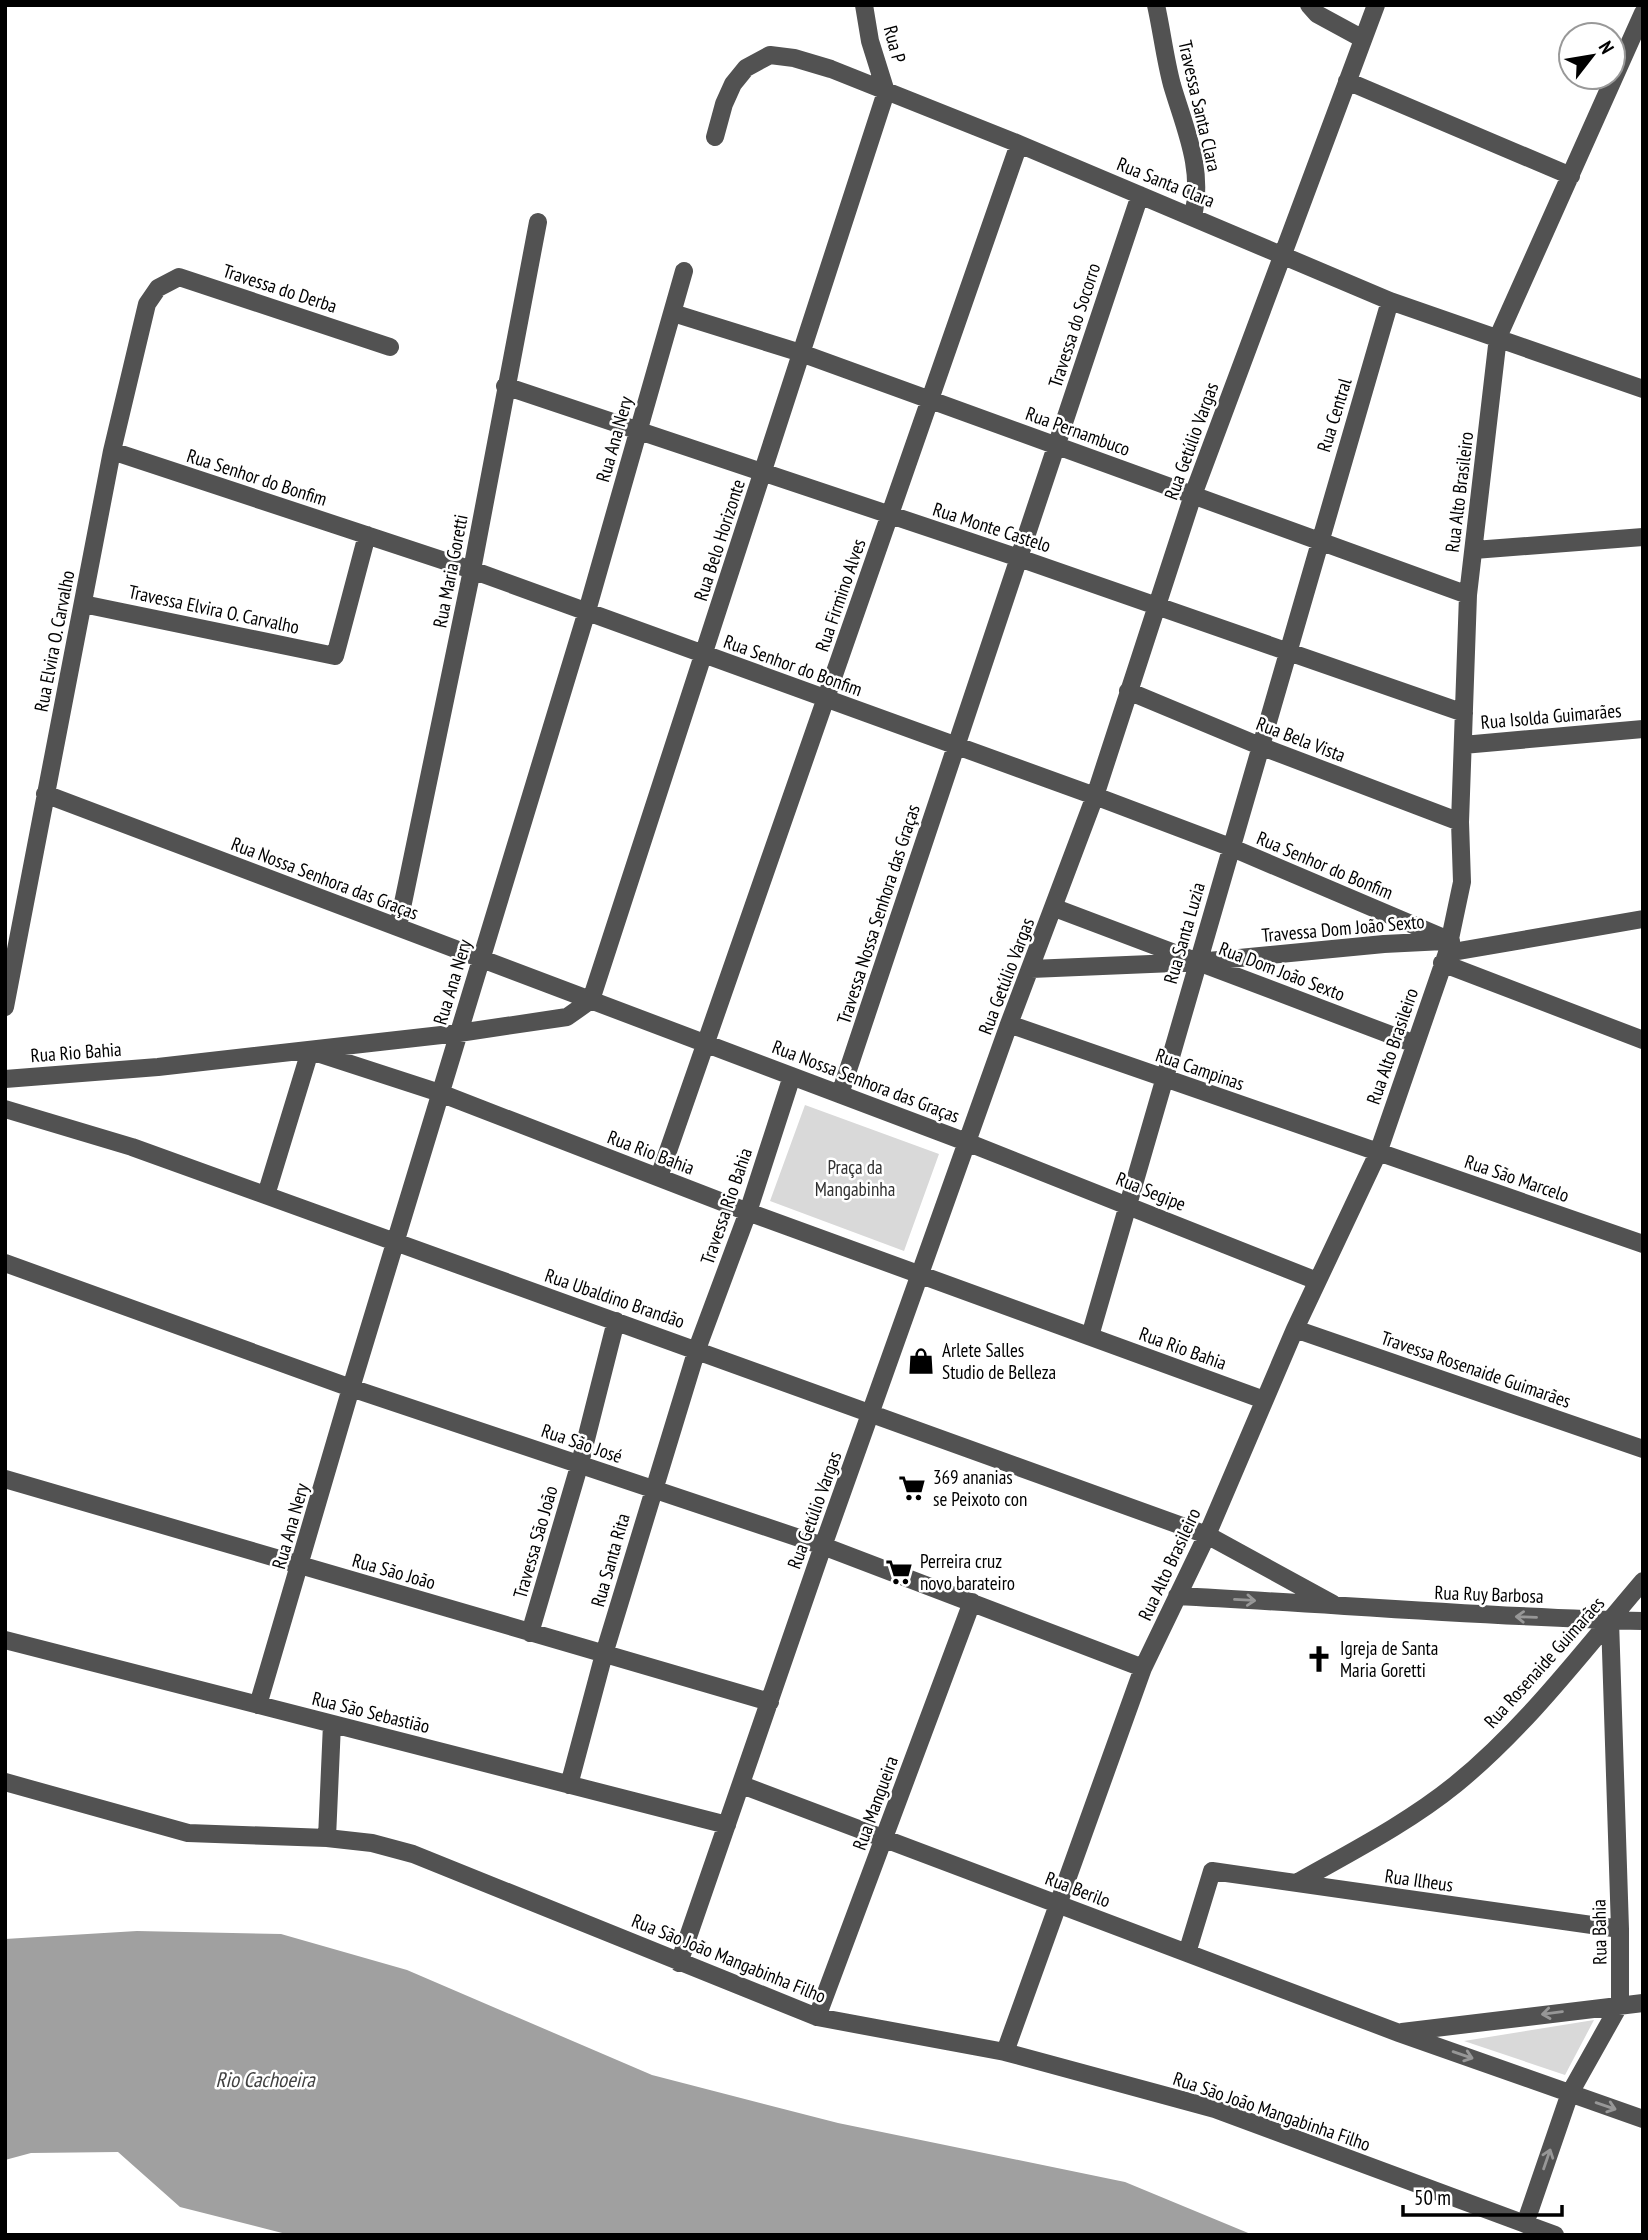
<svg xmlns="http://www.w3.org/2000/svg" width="1648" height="2240" viewBox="0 0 1648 2240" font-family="'PT Sans Narrow',sans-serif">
<rect width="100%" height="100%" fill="#fff"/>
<path fill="#d9d9d9" d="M805,1105L939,1154L904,1251L770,1201Z
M1594,2020L1565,2075L1464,2041Z"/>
<path fill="#a0a0a0" d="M137,1931L281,1934L407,1970L652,2075L838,2123L1125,2182L1253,2235H290L180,2207L118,2152L31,2153L5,2160V1939Z"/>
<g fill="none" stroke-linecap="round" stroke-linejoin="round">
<path stroke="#525252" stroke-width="18" d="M1156,5C1162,32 1165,59 1172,85C1185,129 1204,169 1193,216
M1309,5L1317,14L1363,39
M1347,81L1571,176
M715,137L724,104L733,84L746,68L770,55L794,58L831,69L1019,144L1390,301L1643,389
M673,313L801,353L1468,595
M505,386L1019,558L1464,713
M112,451L472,570L1095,796L1230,847L1451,941
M1474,550L1643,537
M83,604L335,656L367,535
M1128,691L1260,746L1460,822
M1463,745L1643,729
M45,794L969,1143L1317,1281
M1055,908L1415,1044
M398,927L472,570L538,222
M1447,953L1643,919
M1442,963L1643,1040
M1031,969L1198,962L1384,944L1444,941
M5,1007L112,451L147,304L158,288L179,277L390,347
M1009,1024L1643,1244
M317,1053L440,1093L748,1212L1264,1400
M5,1079L158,1067L459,1033L567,1017L591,1000L886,92L870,41L864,5
M840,1094L1140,195
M5,1109L132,1147L1207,1535L1333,1604
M659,1177L1019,144
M266,1195L310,1051
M5,1263L351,1388L823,1546L1143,1668
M1295,1329L1643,1449
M1090,1336L1390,301
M5,1479L770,1702
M1177,1596C1333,1604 1487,1617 1643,1621
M530,1633L580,1463L616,1321
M5,1640L727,1825
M258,1705L351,1388L587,611L684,271
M5,1782L188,1833L327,1838L372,1843L413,1854L817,2017L1005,2052L1215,2109L1555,2235
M569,1785L604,1654L697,1349L748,1212L792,1076
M742,1785L1399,2033L1643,2119
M327,1838L332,1724
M1298,1882C1351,1852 1408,1823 1456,1784C1527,1726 1583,1651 1643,1581
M1187,1953L1212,1871L1620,1929
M679,1963L823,1546L1009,1024L1095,796L1193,495L1376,5
M817,2017L972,1602
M1402,2032L1643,2003
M1005,2052L1143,1668L1207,1535L1295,1329L1378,1153L1447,953L1462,882L1460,822L1468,595L1498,337L1643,13
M1525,2224L1570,2093L1620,2004V1929L1610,1620"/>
</g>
<defs><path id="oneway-shaft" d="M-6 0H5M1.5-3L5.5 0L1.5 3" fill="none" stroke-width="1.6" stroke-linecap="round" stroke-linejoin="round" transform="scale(1.75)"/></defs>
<g stroke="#979797">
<use href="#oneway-shaft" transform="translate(1245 1600) rotate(3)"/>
<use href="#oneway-shaft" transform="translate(1526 1617) rotate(-178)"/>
<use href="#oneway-shaft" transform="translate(1552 2013) rotate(173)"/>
<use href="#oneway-shaft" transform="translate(1463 2055) rotate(19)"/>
<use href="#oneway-shaft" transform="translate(1606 2106) rotate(19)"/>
<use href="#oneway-shaft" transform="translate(1547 2159) rotate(-71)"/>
</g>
<defs>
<symbol id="shop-bare" viewBox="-9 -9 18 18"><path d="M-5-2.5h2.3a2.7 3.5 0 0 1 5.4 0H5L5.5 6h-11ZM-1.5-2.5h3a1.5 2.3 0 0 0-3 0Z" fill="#000" stroke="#fff" stroke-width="2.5" paint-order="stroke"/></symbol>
<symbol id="supermarket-bare" viewBox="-9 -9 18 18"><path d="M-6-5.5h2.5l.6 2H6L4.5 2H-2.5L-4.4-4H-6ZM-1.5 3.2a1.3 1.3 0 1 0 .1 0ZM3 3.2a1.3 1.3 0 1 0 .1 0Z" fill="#000" stroke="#fff" stroke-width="2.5" paint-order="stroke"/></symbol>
<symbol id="church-bare" viewBox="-9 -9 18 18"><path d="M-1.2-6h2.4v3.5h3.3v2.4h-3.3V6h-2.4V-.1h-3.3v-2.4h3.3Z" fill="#000" stroke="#fff" stroke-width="2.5" paint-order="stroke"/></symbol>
</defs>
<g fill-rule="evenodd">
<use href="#shop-bare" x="902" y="1342" width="38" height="38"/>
<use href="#supermarket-bare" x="893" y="1469" width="38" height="38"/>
<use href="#supermarket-bare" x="880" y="1553" width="38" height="38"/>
<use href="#church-bare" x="1300" y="1640" width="38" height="38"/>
</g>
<g text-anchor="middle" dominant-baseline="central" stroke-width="5" stroke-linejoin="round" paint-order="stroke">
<g font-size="19" fill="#000" stroke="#fff">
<text transform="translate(895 44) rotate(75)">Rua P</text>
<text transform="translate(1200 106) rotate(77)">Travessa Santa Clara</text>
<text transform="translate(1166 182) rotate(22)">Rua Santa Clara</text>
<text transform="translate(280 288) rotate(18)">Travessa do Derba</text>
<text transform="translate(1074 325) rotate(-72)">Travessa do Socorro</text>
<text transform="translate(1334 415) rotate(-73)">Rua Central</text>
<text transform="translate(1078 431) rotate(20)">Rua Pernambuco</text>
<text transform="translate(614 439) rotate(-74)">Rua Ana Nery</text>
<text transform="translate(1191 441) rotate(-70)">Rua Getúlio Vargas</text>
<text transform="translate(257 477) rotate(18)">Rua Senhor do Bonfim</text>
<text transform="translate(1459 492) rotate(-83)">Rua Alto Brasileiro</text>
<text transform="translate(992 527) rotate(18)">Rua Monte Castelo</text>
<text transform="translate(719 540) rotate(-72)">Rua Belo Horizonte</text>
<text transform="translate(450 571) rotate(-79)">Rua Maria Goretti</text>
<text transform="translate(840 595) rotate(-71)">Rua Firmino Alves</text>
<text transform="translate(214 609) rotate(12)">Travessa Elvira O. Carvalho</text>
<text transform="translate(54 641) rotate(-79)">Rua Elvira O. Carvalho</text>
<text transform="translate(793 665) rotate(20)">Rua Senhor do Bonfim</text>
<text transform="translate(1551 716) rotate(-5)">Rua Isolda Guimarães</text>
<text transform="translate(1301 739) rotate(21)">Rua Bela Vista</text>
<text transform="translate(1325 865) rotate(23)">Rua Senhor do Bonfim</text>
<text transform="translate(325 878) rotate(21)">Rua Nossa Senhora das Graças</text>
<text transform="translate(878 914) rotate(-72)">Travessa Nossa Senhora das Graças</text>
<text transform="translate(1343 928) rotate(-5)">Travessa Dom João Sexto</text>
<text transform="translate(1184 933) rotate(-74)">Rua Santa Luzia</text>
<text transform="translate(1282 971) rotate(21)">Rua Dom João Sexto</text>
<text transform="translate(1006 976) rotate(-69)">Rua Getúlio Vargas</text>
<text transform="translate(452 982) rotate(-73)">Rua Ana Nery</text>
<text transform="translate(1392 1046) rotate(-71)">Rua Alto Brasileiro</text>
<text transform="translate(76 1052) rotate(-4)">Rua Rio Bahia</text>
<text transform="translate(1200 1069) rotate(19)">Rua Campinas</text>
<text transform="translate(866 1081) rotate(21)">Rua Nossa Senhora das Graças</text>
<text transform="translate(651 1152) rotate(21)">Rua Rio Bahia</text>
<text transform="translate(1517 1178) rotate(19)">Rua São Marcelo</text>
<text transform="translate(1151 1191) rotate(22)">Rua Segipe</text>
<text transform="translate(726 1206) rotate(-71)">Travessa Rio Bahia</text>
<text transform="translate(615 1298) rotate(19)">Rua Ubaldino Brandão</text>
<text transform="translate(1183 1348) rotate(20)">Rua Rio Bahia</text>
<text transform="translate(1476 1369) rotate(19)">Travessa Rosenaide Guimarães</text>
<text transform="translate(582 1443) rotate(19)">Rua São José</text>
<text transform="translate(814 1510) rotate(-70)">Rua Getúlio Vargas</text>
<text transform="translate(290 1526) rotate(-74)">Rua Ana Nery</text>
<text transform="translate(535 1542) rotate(-74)">Travessa São João</text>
<text transform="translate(610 1560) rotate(-74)">Rua Santa Rita</text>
<text transform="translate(1169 1564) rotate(-65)">Rua Alto Brasileiro</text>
<text transform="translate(394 1571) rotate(16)">Rua São João</text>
<text transform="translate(1489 1594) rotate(2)">Rua Ruy Barbosa</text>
<text transform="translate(1544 1662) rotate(-48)">Rua Rosenaide Guimarães</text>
<text transform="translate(371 1712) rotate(14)">Rua São Sebastião</text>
<text transform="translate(875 1803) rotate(-70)">Rua Mangueira</text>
<text transform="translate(1419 1880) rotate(8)">Rua Ilheus</text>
<text transform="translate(1078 1889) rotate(21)">Rua Berilo</text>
<text transform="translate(1599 1932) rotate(-91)">Rua Bahia</text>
<text transform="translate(729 1958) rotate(22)">Rua São João Mangabinha Filho</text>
<text transform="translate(1272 2111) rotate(19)">Rua São João Mangabinha Filho</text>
</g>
<g font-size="19" fill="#303030" stroke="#fff">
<text x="855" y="1167">Praça da<tspan x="855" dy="22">Mangabinha</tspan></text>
</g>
<g font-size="19" fill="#000" stroke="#fff" text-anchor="start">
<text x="942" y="1350">Arlete Salles<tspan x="942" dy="22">Studio de Belleza</tspan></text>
<text x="933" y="1477">369 ananias<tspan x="933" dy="22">se Peixoto con</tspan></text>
<text x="920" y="1561">Perreira cruz<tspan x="920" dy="22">novo barateiro</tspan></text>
<text x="1340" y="1648">Igreja de Santa<tspan x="1340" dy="22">Maria Goretti</tspan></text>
</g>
<g font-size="21" font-style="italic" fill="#414141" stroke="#fff">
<text x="265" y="2079">Rio Cachoeira</text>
</g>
</g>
<rect width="1648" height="2240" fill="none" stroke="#000000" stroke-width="14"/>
<g transform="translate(1592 56) rotate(59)"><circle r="33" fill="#ffffff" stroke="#999999" stroke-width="2"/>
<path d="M0-5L12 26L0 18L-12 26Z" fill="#000000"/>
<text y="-10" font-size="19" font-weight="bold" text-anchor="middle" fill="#000000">N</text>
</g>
<path d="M1403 2205v10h159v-10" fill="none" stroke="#000000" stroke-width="3.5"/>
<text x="1414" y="2205" font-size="21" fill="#000000" stroke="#ffffff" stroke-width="5" paint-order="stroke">50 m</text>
</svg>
